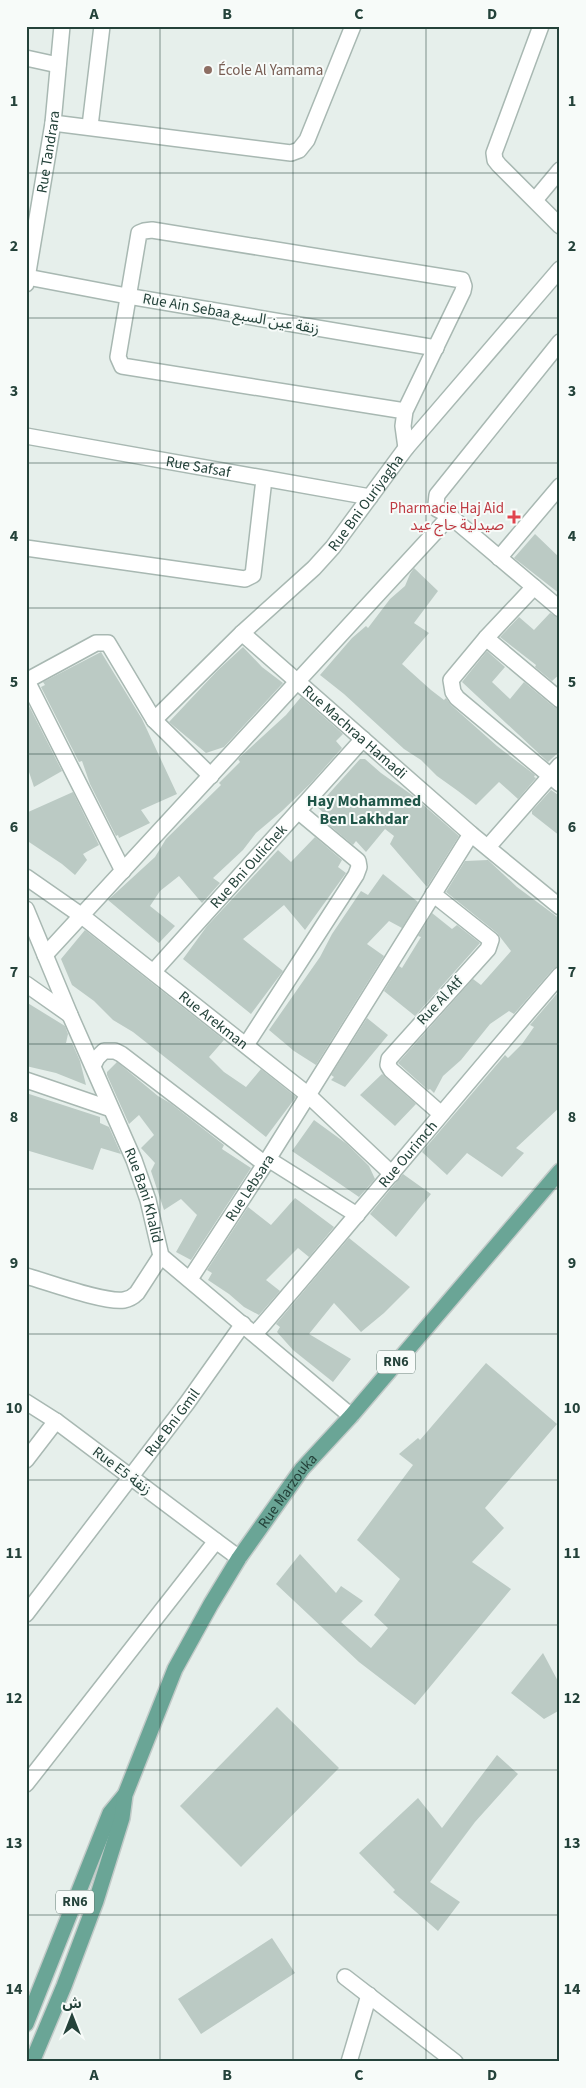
<svg xmlns="http://www.w3.org/2000/svg" width="586" height="2088" viewBox="0 0 586 2088" font-family="'Source Sans 3','Noto Sans Arabic',sans-serif">
<rect width="100%" height="100%" fill="#e6efeb"/>
<path fill="#bbcac4" d="M535,534L560,558V594L514,558Z
M414,568L438,591L414,623L429,633L402,664L431,690L444,700L446,698L451,705L497,746L535,775L534,777L536,778L518,799L499,782L476,805L458,791L437,776L421,760L404,749L344,694L320,675L352,638L366,626L368,628L390,599L405,586L410,574Z
M550,613L560,618V674L552,681L535,667L536,665L500,637L519,617L534,630Z
M243,647L262,667L283,683L224,747L206,753L169,722L218,670Z
M487,651L505,667L492,682L510,699L524,682L554,707L560,709V751L548,762L462,682Z
M101,652L142,719L177,794L141,810L150,823L119,838L118,835L116,836L90,784L82,761L79,762L41,687L45,685L43,682Z
M301,697L343,734L336,741L342,748L310,784L282,811L256,833L243,850L213,878L220,883L202,903L179,876L160,891L150,906L175,926L159,943L108,900L155,857L166,839L221,785L219,783L240,762L238,759L286,715Z
M26,700L62,771L34,787L26,763Z
M360,759H365L381,773L412,795L459,836L427,887L390,844L394,836L385,829L366,852L356,841L353,845L328,824L332,820L317,807Z
M551,790L560,796V836L532,814V811Z
M73,792L99,845L83,854L87,860L75,875L62,864L26,840V813Z
M315,837L342,860L338,867L346,873L305,930L284,905L243,939L283,971L251,1014L183,959L207,926L278,850L291,862Z
M488,860L517,887L560,919V966L553,969L514,1014L509,1011L490,1024L461,1060L443,1076L434,1093L430,1089L428,1090L398,1063L473,979L481,985L511,951L497,933L446,892L465,861Z
M383,874L418,902L402,928L389,921L367,944L384,956L316,1065L294,1051L269,1030L320,957L332,934L361,891L368,895Z
M432,913L452,929L457,925L480,943L415,1016L384,991L399,966L402,968L421,937L418,936Z
M85,930L224,1040L209,1057L224,1072L246,1087L261,1069L296,1097L266,1137L133,1032L113,1020L94,1001L72,985L61,959Z
M560,990V1107L516,1148L524,1153L502,1177L467,1153L447,1175L422,1152L505,1055L508,1058L522,1044L534,1027L530,1025Z
M26,1002L65,1026L68,1034L66,1043H72L80,1061L86,1085L56,1073L26,1066Z
M367,1018L388,1035L345,1087L331,1080L334,1077L331,1075Z
M117,1062L158,1096L170,1103L224,1145L222,1149L251,1168L191,1260L176,1252L197,1215L181,1199L164,1210L151,1171L155,1163L141,1148L154,1135L139,1115L129,1124L107,1075V1072Z
M382,1074L416,1104L395,1126L360,1095Z
M26,1093L100,1117V1123L109,1127L121,1154L101,1148L93,1170L26,1150Z
M314,1120L347,1144L369,1166L375,1179L359,1197L292,1151Z
M403,1174L431,1194L396,1237L370,1214Z
M295,1198L334,1227L309,1257L298,1248L266,1280L280,1291L259,1315L244,1307L229,1294L208,1280L212,1273L207,1270L248,1207L271,1225Z
M349,1238L410,1287L384,1313L361,1332L334,1303L309,1334L351,1359L333,1382L293,1350L277,1332L280,1327L276,1324Z
M486,1363L557,1424L485,1508L504,1528L472,1562L511,1589L415,1705L359,1662L276,1584L300,1554L336,1593L341,1586L363,1601L341,1622L371,1648L388,1628L374,1615L400,1579L357,1540L413,1465L399,1454L418,1438L420,1440Z
M543,1653L560,1685V1710L544,1719L511,1693Z
M277,1707L339,1768L241,1867L180,1806Z
M497,1755L518,1774L475,1822L430,1882L460,1902L438,1931L393,1892L395,1890L359,1853L418,1798L442,1828Z
M272,1938L295,1973L201,2034L178,1999Z"/>
<g fill="none" stroke-linecap="round" stroke-linejoin="round">
<defs>
<g id="minor">
<path d="M541,26L494,153L495,160L499,165L560,226"/>
<path d="M26,58L58,65"/>
<path d="M53,123L291,153L299,150L307,140L353,26"/>
<path d="M90,126L102,26"/>
<path d="M535,200L560,170"/>
<path d="M27,277L127,296L436,348"/>
<path id="s1" d="M26,284L53,123L62,26"/>
<path d="M560,342L437,495L436,504L437,509L450,516L560,609"/>
<path d="M405,411L122,366L118,357L139,233L144,231L152,230L462,280L464,286L463,291L405,411L403,426L406,448"/>
<path id="s2" d="M26,436L370,497"/>
<path d="M26,548L245,579L253,575L264,479"/>
<path d="M499,558L560,486"/>
<path d="M534,587L486,638L451,680L453,692L457,698L560,784"/>
<path id="s3" d="M242,633L471,834L560,907"/>
<path d="M486,638L560,700"/>
<path d="M26,681L96,643H108L154,720L211,776"/>
<path d="M27,681L123,871"/>
<path id="s4" d="M154,720L242,633L314,568L333,547L406,448L560,269"/>
<path d="M488,847L560,765"/>
<path id="s5" d="M26,877L82,916L307,1094L392,1174"/>
<path d="M433,894L491,940L488,949L389,1059L388,1065L391,1070L440,1113"/>
<path id="s6" d="M26,909L70,1015L134,1160L148,1200L161,1256L351,1416"/>
<path d="M45,955L450,516"/>
<path id="s7" d="M154,971L363,739"/>
<path d="M26,984L70,1015"/>
<path d="M246,1045L356,875L359,867L358,861L298,811"/>
<path d="M93,1066L97,1058L104,1051H115L121,1054L265,1164"/>
<path d="M26,1080L111,1109"/>
<path d="M268,1159L357,1215"/>
<path d="M26,1276C48,1282 104,1303 124,1300C130,1299 133,1297 137,1293L161,1256"/>
<path id="s8" d="M190,1279L265,1164L471,834"/>
<path id="s9" d="M255,1334C358,1215 457,1094 560,975"/>
<path d="M26,1402L56,1421L216,1541"/>
<path d="M26,1460L56,1421"/>
<path id="s10" d="M26,1614L187,1403L243,1324"/>
<path d="M26,1784L216,1541L239,1558"/>
<path d="M345,1977L455,2062"/>
<path d="M349,2062L369,1995"/>
</g>
<g id="major">
<path d="M26,2024L110,1813L124,1796"/>
<path id="s11" d="M32,2062L64,1986L96,1901L122,1818L125,1795L175,1669L211,1604L239,1558L302,1469L351,1416L560,1171"/>
</g>
</defs>
<use href="#minor" stroke="#a8b8b2" stroke-width="18"/>
<use href="#major" stroke="#c2cac8" stroke-width="18"/>
<use href="#minor" stroke="#fff" stroke-width="15"/>
<use href="#major" stroke="#6aa596" stroke-width="15"/>
</g>
<path fill="none" stroke="#24423a" stroke-width="1" stroke-opacity="0.55" d="M160,26V2062M293,26V2062M426,26V2062M26,173H560M26,318H560M26,463H560M26,608H560M26,754H560M26,899H560M26,1044H560M26,1189H560M26,1334H560M26,1480H560M26,1625H560M26,1770H560M26,1915H560"/>
<circle fill="#8d6e63" stroke="#f7fbf9" stroke-width="2" cx="208" cy="70" r="5"/>
<path fill="#e0444e" stroke="#f7fbf9" stroke-width="2" d="M511.5 509.5h5v5h5v5h-5v5h-5v-5h-5v-5h5z"/>
<g text-anchor="middle" dominant-baseline="central" stroke-width="4" stroke-linejoin="round" paint-order="stroke">
<g fill="#f7fbf9" stroke="#637a73" stroke-width="1">
<rect x="377" y="1350.5" width="38" height="23" rx="4"/>
<rect x="56" y="1890.5" width="38" height="23" rx="4"/>
</g>
<g font-size="14" font-weight="bold" fill="#24423a">
<text x="396" y="1362">RN6</text>
<text x="75" y="1902">RN6</text>
</g>
<g font-size="15" fill="#785e54" stroke="#f7fbf9" text-anchor="start">
<text x="218" y="70">École Al Yamama</text>
</g>
<g font-size="15" fill="#24423a" stroke="#f7fbf9">
<text stroke="none"><textPath href="#s1" startOffset="134">Rue Tandrara</textPath></text>
<text transform="translate(231 314) rotate(10)">Rue Ain Sebaa زنقة عين السبع</text>
<text stroke="none"><textPath href="#s2" startOffset="175">Rue Safsaf</textPath></text>
<text stroke="none"><textPath href="#s4" startOffset="304">Rue Bni Ouriyagha</textPath></text>
<text stroke="none"><textPath href="#s3" startOffset="150">Rue Machraa Hamadi</textPath></text>
<text stroke="none"><textPath href="#s7" startOffset="141">Rue Bni Oulichek</textPath></text>
<text transform="translate(440 1001) rotate(-47)">Rue Al Atf</text>
<text stroke="none"><textPath href="#s5" startOffset="236">Rue Arekman</textPath></text>
<text stroke="none"><textPath href="#s9" startOffset="236">Rue Ourimch</textPath></text>
<text stroke="none"><textPath href="#s8" startOffset="109">Rue Lebsara</textPath></text>
<text stroke="none"><textPath href="#s6" startOffset="310">Rue Bani Khalid</textPath></text>
<text stroke="none"><textPath href="#s10" startOffset="241">Rue Bni Gmil</textPath></text>
<text transform="translate(122 1471) rotate(37)">Rue E5 زنقة</text>
<text stroke="none"><textPath href="#s11" startOffset="630">Rue Marzouka</textPath></text>
</g>
<g font-size="15" fill="#be3a42" stroke="#f7fbf9" text-anchor="end">
<text x="504" y="508">Pharmacie Haj Aid<tspan x="504" dy="17">صيدلية حاج عيد</tspan></text>
</g>
<g font-size="16" font-weight="bold" fill="#1f5548" stroke="#f7fbf9">
<text x="364" y="801">Hay Mohammed<tspan x="364" dy="18">Ben Lakhdar</tspan></text>
</g>
</g>
<rect width="586" height="2088" fill="none" stroke="#f7fbf9" stroke-width="55"/>
<g transform="translate(72 2016)" stroke="#f7fbf9" stroke-width="4" paint-order="stroke">
<path d="M0-4L9 19L0 12L-9 19Z" fill="#24423a"/>
<text y="-8" font-size="14" font-weight="bold" text-anchor="middle" fill="#24423a">ش</text>
</g>
<rect x="28" y="28" width="530" height="2032" fill="none" stroke="#24423a" stroke-width="2"/>
<g font-size="16" text-anchor="middle" font-weight="bold" fill="#24423a">
<text x="94" y="19">A</text>
<text x="227" y="19">B</text>
<text x="359" y="19">C</text>
<text x="492" y="19">D</text>
<text x="14" y="106">1</text>
<text x="572" y="106">1</text>
<text x="14" y="251">2</text>
<text x="572" y="251">2</text>
<text x="14" y="396">3</text>
<text x="572" y="396">3</text>
<text x="14" y="541">4</text>
<text x="572" y="541">4</text>
<text x="14" y="687">5</text>
<text x="572" y="687">5</text>
<text x="14" y="832">6</text>
<text x="572" y="832">6</text>
<text x="14" y="977">7</text>
<text x="572" y="977">7</text>
<text x="14" y="1122">8</text>
<text x="572" y="1122">8</text>
<text x="14" y="1268">9</text>
<text x="572" y="1268">9</text>
<text x="14" y="1413">10</text>
<text x="572" y="1413">10</text>
<text x="14" y="1558">11</text>
<text x="572" y="1558">11</text>
<text x="14" y="1703">12</text>
<text x="572" y="1703">12</text>
<text x="14" y="1848">13</text>
<text x="572" y="1848">13</text>
<text x="14" y="1994">14</text>
<text x="572" y="1994">14</text>
<text x="94" y="2080">A</text>
<text x="227" y="2080">B</text>
<text x="359" y="2080">C</text>
<text x="492" y="2080">D</text>
</g>
</svg>
